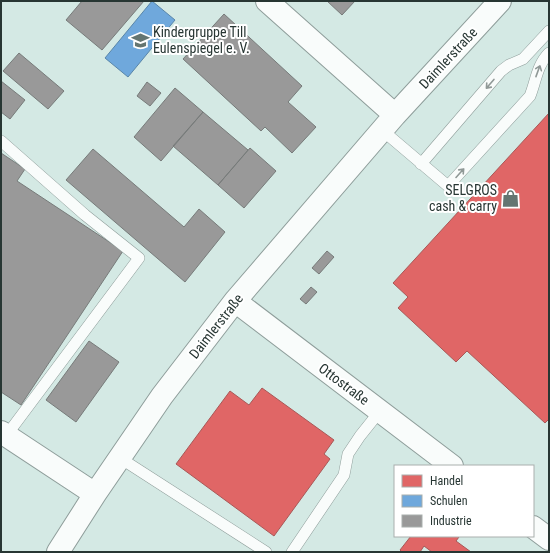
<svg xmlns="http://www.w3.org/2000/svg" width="550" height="553" viewBox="0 0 550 553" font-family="'Roboto Condensed',sans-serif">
<rect width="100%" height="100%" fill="#d4e9e4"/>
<path fill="#e06666" stroke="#a85857" d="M549,113V419L545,423L467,351L456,362L398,308L408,297L393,283Z
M262,388L334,440L324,454L330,459L274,536L176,464L230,391L249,405Z
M411,536H458L459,537L456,541L471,552H432L424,546L420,552H402L400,550Z"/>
<path fill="#6fa8dc" stroke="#5986a9" d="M152,1L175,20L128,77L105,58Z"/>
<path fill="#999" stroke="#777b7a" d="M82,1H144L102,50L66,20Z
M327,1H355L342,15Z
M224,14L302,86L288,102L316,127L292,153L265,127L261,131L183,59Z
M19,53L64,91L48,109L3,71Z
M1,81L25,100L10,119L1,112Z
M147,82L161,93L150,106L137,96Z
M175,88L203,112L161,161L134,137Z
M203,112L248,150L218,185L173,146Z
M250,148L276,171L244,208L218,185Z
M93,149L184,227L199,209L225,232L185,282L66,180Z
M1,153L25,169L17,181L123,251L21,405L1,392Z
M327,251L334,257L319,274L312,268Z
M311,287L317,292L306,304L300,299Z
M89,341L119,362L76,422L46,400Z"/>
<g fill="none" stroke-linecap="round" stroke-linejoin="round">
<defs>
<path id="lane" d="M382,130L448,186L530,96C536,81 537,65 549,53
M1,141L85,215L139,258L6,436
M421,164L501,71L509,65L523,59L549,31
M120,458L266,552
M292,552L344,475L348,454L360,436L380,411"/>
<path id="street" d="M267,1L395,115
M235,301L452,466
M1,432L95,494
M533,527L549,539
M58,552L95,494L162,396L235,301L395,115L500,1"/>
</defs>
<use href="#lane" stroke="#8e9d9a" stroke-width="12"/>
<use href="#street" stroke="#8e9d9a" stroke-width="24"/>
<use href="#lane" stroke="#f9fcfb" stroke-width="11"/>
<use href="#street" stroke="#f9fcfb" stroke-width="22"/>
</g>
<defs><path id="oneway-shaft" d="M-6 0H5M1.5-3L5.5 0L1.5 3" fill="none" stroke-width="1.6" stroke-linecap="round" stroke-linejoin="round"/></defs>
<g stroke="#909997">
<use href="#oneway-shaft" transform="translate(538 71) rotate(-70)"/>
<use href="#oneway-shaft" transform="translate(490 84) rotate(131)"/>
<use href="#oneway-shaft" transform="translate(460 173) rotate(-48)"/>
</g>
<defs>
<symbol id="school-bare" viewBox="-9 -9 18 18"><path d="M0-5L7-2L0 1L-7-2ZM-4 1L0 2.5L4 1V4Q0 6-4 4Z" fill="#647571" stroke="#fff" stroke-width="2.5" paint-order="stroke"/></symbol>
<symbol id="shop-bare" viewBox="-9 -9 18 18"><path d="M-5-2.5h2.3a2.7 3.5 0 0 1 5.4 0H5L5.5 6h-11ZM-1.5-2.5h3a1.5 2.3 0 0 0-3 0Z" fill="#647571" stroke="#fff" stroke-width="2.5" paint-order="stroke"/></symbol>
</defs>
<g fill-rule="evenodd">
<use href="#school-bare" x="128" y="28" width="25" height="25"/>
<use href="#shop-bare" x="498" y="186" width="25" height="25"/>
</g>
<g text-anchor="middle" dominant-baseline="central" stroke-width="4" stroke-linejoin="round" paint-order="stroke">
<g font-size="14" fill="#273633" stroke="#fff" text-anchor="start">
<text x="153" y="32">Kindergruppe Till<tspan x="153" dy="16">Eulenspiegel e. V.</tspan></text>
<text x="497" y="190" text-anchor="end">SELGROS<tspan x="497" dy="16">cash &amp; carry</tspan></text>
</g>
<g font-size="14" fill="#273633" stroke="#fff">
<text transform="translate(448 58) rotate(-47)">Daimlerstraße</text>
<text transform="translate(216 326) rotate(-52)">Daimlerstraße</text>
<text transform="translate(344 384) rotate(37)">Ottostraße</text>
</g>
</g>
<rect width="550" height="553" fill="none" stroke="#273633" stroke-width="4"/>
<rect x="394" y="465" width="140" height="72" fill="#ffffff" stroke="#a9afad"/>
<rect x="402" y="475" width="20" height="12" fill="#e06666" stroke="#a9afad"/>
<text x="430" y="485" font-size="12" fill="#273633">Handel</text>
<rect x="402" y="495" width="20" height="12" fill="#6fa8dc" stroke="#a9afad"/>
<text x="430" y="505" font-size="12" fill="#273633">Schulen</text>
<rect x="402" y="515" width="20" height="12" fill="#999999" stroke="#a9afad"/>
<text x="430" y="525" font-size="12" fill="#273633">Industrie</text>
</svg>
